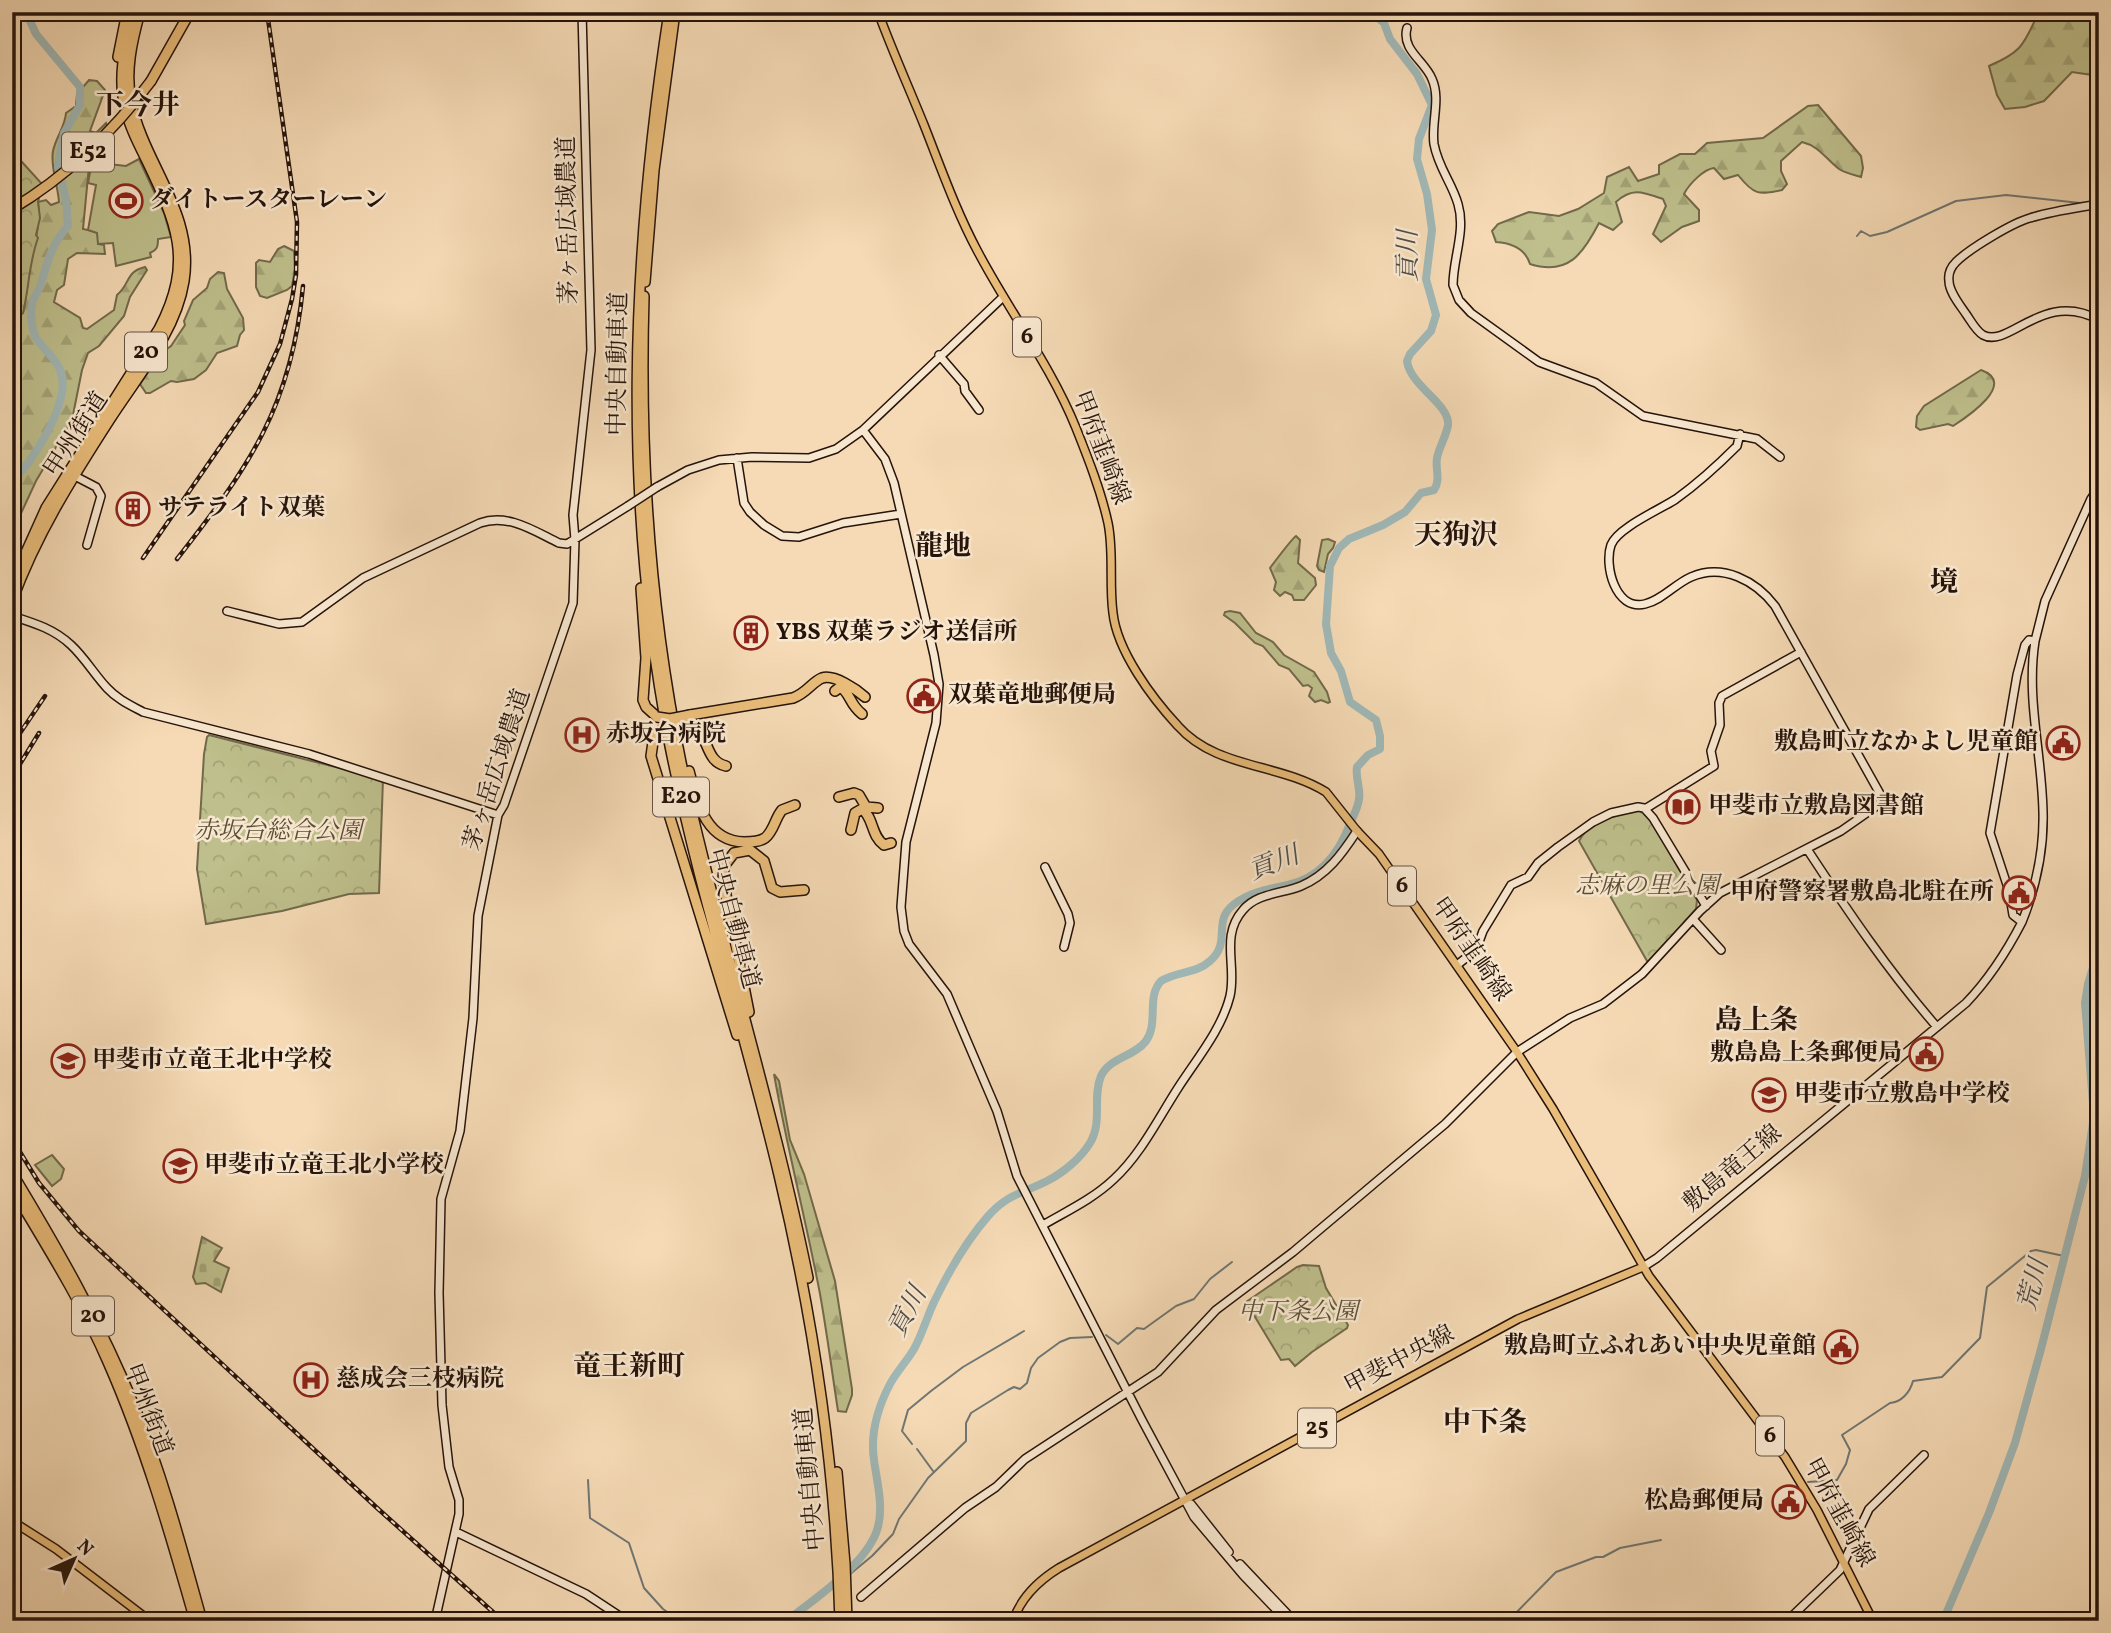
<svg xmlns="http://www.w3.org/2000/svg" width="2111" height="1633" viewBox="0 0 2111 1633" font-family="Vollkorn,'Noto Serif JP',serif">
<defs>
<pattern id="forest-firs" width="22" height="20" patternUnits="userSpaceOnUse" patternTransform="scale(1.75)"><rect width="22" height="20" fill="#bebf8c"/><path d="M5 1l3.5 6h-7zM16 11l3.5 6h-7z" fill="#a3a377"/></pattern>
<pattern id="cemetery-stones" width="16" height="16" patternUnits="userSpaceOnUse" patternTransform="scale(1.75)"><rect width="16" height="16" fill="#bebf8c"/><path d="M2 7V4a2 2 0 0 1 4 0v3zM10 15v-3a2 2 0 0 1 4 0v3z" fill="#a3a377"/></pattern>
<pattern id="park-crowns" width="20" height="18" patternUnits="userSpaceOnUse" patternTransform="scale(1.75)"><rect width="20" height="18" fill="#bebf8c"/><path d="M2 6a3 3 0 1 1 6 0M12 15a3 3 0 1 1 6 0" fill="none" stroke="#a3a377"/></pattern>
</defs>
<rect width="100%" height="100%" fill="#f5dab5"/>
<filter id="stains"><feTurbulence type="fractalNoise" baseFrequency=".00286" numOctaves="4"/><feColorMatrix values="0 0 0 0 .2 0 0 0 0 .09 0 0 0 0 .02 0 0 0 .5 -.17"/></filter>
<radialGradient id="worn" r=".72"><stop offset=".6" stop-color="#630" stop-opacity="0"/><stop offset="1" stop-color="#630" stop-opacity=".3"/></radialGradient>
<path fill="url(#forest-firs)" stroke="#72694b" stroke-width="2" d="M2046,14L2099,15V76L2072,72L2044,101L2025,107L2005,109L1997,95L1989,66C2019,53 2023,47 2036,18Z
M89,80L97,81L105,90L90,131L96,133L106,123L112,137L104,161H92L89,166L83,229L98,232V244L104,245L105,254L77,253L68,259L64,285L57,290L54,302L80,318L83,328L87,329L114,310L117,295C131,283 125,272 145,267L147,270L130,297L124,316L99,346L88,353L82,370L72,420L36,481L17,522L12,525V320L23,313C26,300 27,287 29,273C33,248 41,227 38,202L46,200L51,205L59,202C58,186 50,166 53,151C56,137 65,127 66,113L76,106L77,94Z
M1818,105L1861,156L1863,168L1861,177C1854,175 1845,173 1839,169C1826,159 1819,146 1802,142L1781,161V171L1787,184L1782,190C1758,195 1754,195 1738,175L1724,179L1714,168C1704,169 1689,184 1684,194L1699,210V221L1682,227L1661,242L1653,234L1666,206L1663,199C1643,192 1632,187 1616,202L1622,222L1613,230L1599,223C1583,254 1568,276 1530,264C1525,248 1511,243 1496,242L1492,231L1498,224L1529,212L1559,216L1578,209L1604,193L1607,177L1629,167L1638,181L1659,174V165L1680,154H1695L1707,143L1763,138L1808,106Z
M284,246L294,251L295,269L292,286L287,290L267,298L260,296L256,287V263L259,260L270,262L278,249Z
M218,272L224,273L227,289L243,318L244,330L240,335L237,346L217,353L206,370L194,379L177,382L171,381L150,393H146L140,384L161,353L171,346L185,325L184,321L193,300L207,288L210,279Z
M1981,370C2018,383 1967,417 1953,426L1948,424L1920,430L1916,427L1917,416L1924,406Z
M1296,536L1300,540L1298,563L1315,578L1316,585L1304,600H1294L1292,595L1285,592L1280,596L1274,590L1276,582L1270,568C1273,564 1293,538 1296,536Z
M1328,539L1335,542L1333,548L1328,554L1324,572L1319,570L1317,566L1322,540Z
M1230,611L1240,613L1256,633L1273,642L1284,655L1314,672L1327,692L1330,702L1328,703L1321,700L1315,702L1309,696L1312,688L1308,685L1303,686L1289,669L1279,665L1263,646L1255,643L1235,623L1224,615L1225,612Z
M774,1074L779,1081L790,1140L804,1174L835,1281L852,1389V1395L846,1412L838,1411C832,1372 827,1333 820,1294C806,1220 787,1148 774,1074Z"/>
<path fill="url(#cemetery-stones)" stroke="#72694b" stroke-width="2" d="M202,1237L222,1248L214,1261L229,1268L221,1292L205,1283L196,1284L193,1277Z"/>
<path fill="url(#park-crowns)" stroke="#72694b" stroke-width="2" d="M12,151L42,184L38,202L40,218L36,235L38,238C29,262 29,288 23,313L12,320Z
M209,735L383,779L379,893L349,894L282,911L206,924L197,869L204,754L207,737Z
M1634,810L1641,811L1651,821L1697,900L1696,909L1650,961H1647L1579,841C1588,822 1616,816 1634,810Z
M1303,1265L1319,1266L1326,1288L1348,1325L1347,1328L1312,1352L1295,1366L1289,1359L1281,1360L1246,1302L1297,1267Z"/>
<path fill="#bebf8c" stroke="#72694b" stroke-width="2" d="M139,159L164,213L171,237L158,239C158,247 157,250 150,253L151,257L116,266L113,243L98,244L97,233L88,230L96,185L88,183L92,162L126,166Z
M52,1155L64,1169L61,1179L52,1186L35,1165Z"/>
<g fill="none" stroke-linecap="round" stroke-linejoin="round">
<path stroke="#6f7672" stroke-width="2" d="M1857,236L1861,231L1870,236L1887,232L1956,201L2006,195L2080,203
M1106,1335L1118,1344L1137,1328L1144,1329L1176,1306L1194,1299L1210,1279L1232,1262
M912,1444L902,1431L908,1410L931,1391L963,1367L1024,1331
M917,1449L933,1471
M588,1480L590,1518L629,1543L644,1588L663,1609L680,1621
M1808,1482L1837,1480L1846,1464L1850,1450L1842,1435L1890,1403C1902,1402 1910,1392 1913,1381L1942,1377L1980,1338L1987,1287L2031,1251L2036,1250L2064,1256
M849,1575L872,1556L893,1534L899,1519L928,1478L966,1441V1423L971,1413L1008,1390L1014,1387L1020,1389L1027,1383L1031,1368L1038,1358L1060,1342L1070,1338L1092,1337
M1508,1621L1556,1572L1596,1557H1603L1620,1548L1661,1540"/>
<path stroke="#a0b8b7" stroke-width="8" d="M12,481C33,462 68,405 62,376C59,360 43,350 35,336C32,329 30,311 32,304C33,297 39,291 41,284C47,263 52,243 68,226L66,200L58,166L64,133L80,105V87L36,34L26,12
M786,1621C814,1600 863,1566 876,1533C885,1510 877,1483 874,1460C870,1433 878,1407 890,1384C897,1371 907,1361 914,1349C923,1333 927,1316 935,1300C949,1271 967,1240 989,1215C1009,1193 1024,1193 1047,1181C1063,1173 1081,1158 1090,1143C1103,1121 1092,1098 1101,1076C1110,1057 1134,1057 1146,1041C1159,1023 1146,997 1161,981C1177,971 1196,974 1210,961C1232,942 1212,922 1233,905C1249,892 1269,889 1288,885C1320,878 1339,853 1350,824C1353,816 1358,808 1359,799C1361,789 1355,778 1357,767L1368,755L1380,749V736L1376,720L1350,702L1341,671L1331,653L1326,624L1330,566L1339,548L1349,539L1383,525L1405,512L1421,493L1434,490C1441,480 1435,469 1437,458C1439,447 1446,437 1448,425C1450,404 1410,386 1407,361L1410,354L1431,331L1436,315L1426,279L1432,230L1427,194L1417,159L1419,139L1432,105L1417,74L1390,39L1384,23L1371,12
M1943,1621L1989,1513L2015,1443L2041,1349L2085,1176L2094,1116L2085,1003L2088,984L2099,948"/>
<defs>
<path id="secondary" d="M1407,28C1401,50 1425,61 1432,79C1441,99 1431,123 1434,144C1438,167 1452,183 1458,204C1466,231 1453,258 1453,285L1459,300L1471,313L1539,362L1596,383L1643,416L1757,439L1780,457
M2099,204C2076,208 2052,211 2030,218C2012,223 1969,249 1956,262C1951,267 1948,274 1949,281C1949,292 1960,305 1966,314C1971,321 1976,331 1983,335C2009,349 2043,289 2099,320
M939,355L964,384L965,391L979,410
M863,430L885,459L894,483L934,655L939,684L936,723L906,842L901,907L904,931L909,944L947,994L997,1111L1017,1176L1142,1420L1194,1517L1243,1575L1287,1621
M737,458L744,503L750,512L764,525L782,536L799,537L843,523L901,514
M71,474L96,487L101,496L87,545
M657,487L688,470L719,460L752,457L809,458L836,449L863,430L1003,297
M227,611L279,624L302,622L363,578L480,523C508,513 534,531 559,543L567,544L628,506
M12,616C34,623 54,629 71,645C85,658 94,674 107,688C117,699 130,705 143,712L309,754L498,815
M1645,809L1714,766L1711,751L1720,725L1719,703L1722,696L1801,652
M1807,849C1847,910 1889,972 1937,1027
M1045,867L1068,914L1070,923L1064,947
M1693,919L1721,950
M2022,922C2036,887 2044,849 2043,812C2042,754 2026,699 2035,641
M1457,965L1476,950L1483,931L1511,885L1528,877L1538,863L1558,847L1593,822L1611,813L1638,807L1644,808L1653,818L1706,906
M1043,1225C1067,1211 1093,1199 1114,1179C1141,1154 1158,1119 1178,1088C1196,1060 1222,1029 1230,996C1237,966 1220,936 1243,910C1257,893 1281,894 1301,886C1327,875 1342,854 1357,831
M1643,1267L1657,1258L1966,1003C1989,979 2007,951 2022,922L2013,915L2009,891L1990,833L2017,675L2025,645L2029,640L2035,641L2045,601L2091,499L2099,487
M1191,1504L1229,1552
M456,1532L586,1594L627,1621
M1240,1564L1294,1621
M861,1597L965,1508L996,1487L1025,1459L1158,1372L1216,1310L1293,1252L1414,1150L1445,1124L1517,1052L1570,1018L1603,1004L1642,974L1700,911L1720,893L1841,831L1884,801L1775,606C1756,581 1723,563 1691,577C1675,584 1662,600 1645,604C1615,611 1604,565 1611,545C1617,528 1661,509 1676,499C1697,484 1718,465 1737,446L1740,434
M435,1621L459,1514V1500L449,1467L442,1405L439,1293L441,1199L460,1131L473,1018L478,916L498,815L504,805L573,603L575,540L573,515L591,350L582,12
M1787,1621L1840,1570L1869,1509L1924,1455"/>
<path id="primary" d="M878,12C892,50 909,88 924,125C941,168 956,211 978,252C1009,311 1051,366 1076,428C1088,458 1101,491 1108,523C1114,552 1109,583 1113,613C1117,651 1152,698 1178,726C1216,769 1280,763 1326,792L1357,831L1379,854L1517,1052L1553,1109L1649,1276L1785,1457L1817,1510L1873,1621
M12,1521L56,1549L150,1621
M1013,1621C1021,1597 1038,1581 1059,1568L1518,1319L1643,1267"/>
<path id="highway" d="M669,12C631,260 622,499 670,746C699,891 745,1032 779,1175C814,1322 836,1470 840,1621
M118,57L127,12
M151,81L190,12
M645,282L654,170L675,12
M644,296C639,464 651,631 688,795C725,957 775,1116 808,1278
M14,579L46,508L159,329C195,260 176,222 145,157C137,141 129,125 125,107C117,75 126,43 133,12
M641,588L646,658L643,700L646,707L657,717
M12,601C36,535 72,478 110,419C137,377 176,332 184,281C195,212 143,164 131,101C125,71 132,41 140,12
M835,691L840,687C850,692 849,704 862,714
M690,715L793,698C807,693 812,682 822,678C834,674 856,689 865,697
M685,723C711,728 702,761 726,766
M657,734L653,742L651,756L737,1035
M689,771C697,801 705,841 744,842C751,842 759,842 765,838C774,831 775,818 782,810L795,805
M839,797L854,793L859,795L866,807L878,808
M851,830L855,813L862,809C874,818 871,836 884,845L891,843
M749,1012L723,880L724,866L734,853L750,850L764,861L772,888L780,892L804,890
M12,1173C58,1249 102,1326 135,1408C163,1477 182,1549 202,1621
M12,1188C46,1245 82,1302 108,1362C145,1446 170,1533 195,1621
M837,1472L845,1564L847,1621"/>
</defs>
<use href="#secondary" stroke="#26130a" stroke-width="10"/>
<use href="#primary" stroke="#26130a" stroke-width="10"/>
<use href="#highway" stroke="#26130a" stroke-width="12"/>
<use href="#secondary" stroke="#f8e7cf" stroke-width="7"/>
<use href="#primary" stroke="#eabd7a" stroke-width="7"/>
<use href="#highway" stroke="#eabd7a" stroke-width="9"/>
<defs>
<path id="rail" d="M143,558L258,392L280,344L292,299L296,275L297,222L267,12
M177,559C249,467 292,406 303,286
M12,745L45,696
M12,777L39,733
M12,1139L39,1183L79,1231L376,1507L503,1621"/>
</defs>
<use href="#rail" stroke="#26130a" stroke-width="4.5"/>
<use href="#rail" stroke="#f8e7cf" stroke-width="2" stroke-dasharray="5" stroke-linecap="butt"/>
<defs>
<path id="secondary-bridge" d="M628,506L657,487"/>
<path id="highway-bridge" d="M12,209C67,176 113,132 151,81
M657,717L670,719L690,715
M657,734L665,727L685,723"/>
</defs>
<use href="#secondary-bridge" stroke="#26130a" stroke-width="10" stroke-linecap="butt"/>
<use href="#highway-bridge" stroke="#26130a" stroke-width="12" stroke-linecap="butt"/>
<use href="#secondary-bridge" stroke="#f8e7cf" stroke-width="7"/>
<use href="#highway-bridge" stroke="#eabd7a" stroke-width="9"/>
</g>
<defs>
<symbol id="stadium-ring" viewBox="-11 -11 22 22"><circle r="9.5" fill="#f8e7cf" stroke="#8f2418" stroke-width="1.5"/><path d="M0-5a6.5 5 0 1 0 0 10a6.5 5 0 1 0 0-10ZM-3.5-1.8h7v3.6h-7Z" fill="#8f2418"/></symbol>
<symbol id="building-ring" viewBox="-11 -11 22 22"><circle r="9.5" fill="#f8e7cf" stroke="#8f2418" stroke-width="1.5"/><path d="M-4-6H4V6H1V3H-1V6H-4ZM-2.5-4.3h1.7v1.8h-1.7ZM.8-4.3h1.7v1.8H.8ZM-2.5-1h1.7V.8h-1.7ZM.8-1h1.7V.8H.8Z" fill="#8f2418"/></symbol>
<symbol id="civic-ring" viewBox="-11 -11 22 22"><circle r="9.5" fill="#f8e7cf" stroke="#8f2418" stroke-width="1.5"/><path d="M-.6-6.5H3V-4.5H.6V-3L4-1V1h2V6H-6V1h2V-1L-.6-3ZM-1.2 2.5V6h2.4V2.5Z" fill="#8f2418"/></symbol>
<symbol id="hospital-ring" viewBox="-11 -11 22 22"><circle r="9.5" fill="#f8e7cf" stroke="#8f2418" stroke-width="1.5"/><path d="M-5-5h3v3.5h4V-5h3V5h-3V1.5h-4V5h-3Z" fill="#8f2418"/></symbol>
<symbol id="library-ring" viewBox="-11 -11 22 22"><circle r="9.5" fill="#f8e7cf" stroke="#8f2418" stroke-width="1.5"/><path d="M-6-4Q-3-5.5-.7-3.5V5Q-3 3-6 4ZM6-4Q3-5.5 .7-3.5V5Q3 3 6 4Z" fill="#8f2418"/></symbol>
<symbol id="school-ring" viewBox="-11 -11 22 22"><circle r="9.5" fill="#f8e7cf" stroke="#8f2418" stroke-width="1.5"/><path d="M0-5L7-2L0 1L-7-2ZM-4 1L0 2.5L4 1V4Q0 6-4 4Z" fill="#8f2418"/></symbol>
</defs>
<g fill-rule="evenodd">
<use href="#stadium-ring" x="107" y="182" width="38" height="38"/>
<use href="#building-ring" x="114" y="490" width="38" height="38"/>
<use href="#building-ring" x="732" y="614" width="38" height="38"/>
<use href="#civic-ring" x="905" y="677" width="38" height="38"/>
<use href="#hospital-ring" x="563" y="716" width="38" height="38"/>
<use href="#civic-ring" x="2044" y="724" width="38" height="38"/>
<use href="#library-ring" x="1664" y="788" width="38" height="38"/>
<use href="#civic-ring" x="2000" y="874" width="38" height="38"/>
<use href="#civic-ring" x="1907" y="1035" width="38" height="38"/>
<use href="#school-ring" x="49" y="1042" width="38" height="38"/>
<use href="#school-ring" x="1750" y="1076" width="38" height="38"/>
<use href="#school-ring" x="161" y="1147" width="38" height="38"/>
<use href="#civic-ring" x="1822" y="1328" width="38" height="38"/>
<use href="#hospital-ring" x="292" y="1361" width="38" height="38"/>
<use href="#civic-ring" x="1770" y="1483" width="38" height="38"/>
</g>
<g text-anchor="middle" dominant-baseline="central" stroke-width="5" stroke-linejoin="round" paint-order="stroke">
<g fill="#f8e7cf" stroke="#655345" stroke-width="2">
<rect x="62" y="132.5" width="52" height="39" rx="5"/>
<rect x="1013" y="317.5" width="28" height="39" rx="5"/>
<rect x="125" y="332.5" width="42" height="39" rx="5"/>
<rect x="653" y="777.5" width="56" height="39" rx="5"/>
<rect x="1388" y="866.5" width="28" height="39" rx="5"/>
<rect x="72" y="1296.5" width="42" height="39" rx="5"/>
<rect x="1298" y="1408.5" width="38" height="39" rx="5"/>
<rect x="1756" y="1416.5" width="28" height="39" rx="5"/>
</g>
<g font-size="23" font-weight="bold" fill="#26130a">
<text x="88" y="152">E52</text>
<text x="1027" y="337">6</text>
<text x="146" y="352">20</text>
<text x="681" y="797">E20</text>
<text x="1402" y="886">6</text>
<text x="93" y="1316">20</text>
<text x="1317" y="1428">25</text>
<text x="1770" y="1436">6</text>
</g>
<g font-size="24" font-weight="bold" fill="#26130a" stroke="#f8e7cf" text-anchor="start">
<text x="150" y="201">ダイトースターレーン</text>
<text x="158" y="509">サテライト双葉</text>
<text x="776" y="633">YBS 双葉ラジオ送信所</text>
<text x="948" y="696">双葉竜地郵便局</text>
<text x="606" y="735">赤坂台病院</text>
<text x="2038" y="743" text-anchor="end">敷島町立なかよし児童館</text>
<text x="1708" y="807">甲斐市立敷島図書館</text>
<text x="1994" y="893" text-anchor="end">甲府警察署敷島北駐在所</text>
<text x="1902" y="1054" text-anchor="end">敷島島上条郵便局</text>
<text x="92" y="1061">甲斐市立竜王北中学校</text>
<text x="1794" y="1095">甲斐市立敷島中学校</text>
<text x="204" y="1166">甲斐市立竜王北小学校</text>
<text x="1816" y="1347" text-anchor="end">敷島町立ふれあい中央児童館</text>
<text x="336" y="1380">慈成会三枝病院</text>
<text x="1764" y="1502" text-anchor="end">松島郵便局</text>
</g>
<g font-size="24" fill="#26130a" stroke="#f8e7cf">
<text transform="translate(569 220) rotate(-91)">茅ヶ岳広域農道</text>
<text transform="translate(619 364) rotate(-89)">中央自動車道</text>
<text transform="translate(77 435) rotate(-57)">甲州街道</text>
<text transform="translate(1100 448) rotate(69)">甲府韮崎線</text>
<text transform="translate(498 770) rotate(-72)">茅ヶ岳広域農道</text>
<text transform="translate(732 919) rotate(75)">中央自動車道</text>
<text transform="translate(1470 950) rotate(55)">甲府韮崎線</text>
<text transform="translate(1733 1169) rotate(-40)">敷島竜王線</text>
<text transform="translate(1400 1361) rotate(-28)">甲斐中央線</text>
<text transform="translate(147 1410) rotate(69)">甲州街道</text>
<text transform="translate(811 1479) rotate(-95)">中央自動車道</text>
<text transform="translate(1838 1513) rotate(61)">甲府韮崎線</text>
</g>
<g font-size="24" font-style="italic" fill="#5b4f38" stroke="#f8e7cf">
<text x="278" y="832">赤坂台総合公園</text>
<text x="1647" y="887">志麻の里公園</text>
<text x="1298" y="1313">中下条公園</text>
</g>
<g font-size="26" font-style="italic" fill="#514d47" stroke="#f8e7cf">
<text transform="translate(1409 256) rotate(-90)">貢川</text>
<text transform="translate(1274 864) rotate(-21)">貢川</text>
<text transform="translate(2034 1285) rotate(-75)">荒川</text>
<text transform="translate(908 1312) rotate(-62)">貢川</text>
</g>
<g font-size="28" font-weight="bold" fill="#26130a" stroke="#f8e7cf">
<text x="138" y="106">下今井</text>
<text x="1456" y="536">天狗沢</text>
<text x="943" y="547">龍地</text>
<text x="1944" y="583">境</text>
<text x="1756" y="1021">島上条</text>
<text x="629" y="1367">竜王新町</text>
<text x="1485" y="1423">中下条</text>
</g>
</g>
<rect width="2111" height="1633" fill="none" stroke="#f5dab5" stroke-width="42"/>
<rect x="14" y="14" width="2083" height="1605" fill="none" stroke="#26130a" stroke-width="3.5"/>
<rect x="21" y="21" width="2069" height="1591" fill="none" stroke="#26130a" stroke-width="2"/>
<g transform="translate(74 1559) rotate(45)" stroke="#f8e7cf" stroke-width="5" paint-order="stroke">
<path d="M0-5L12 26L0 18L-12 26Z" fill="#26130a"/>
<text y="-10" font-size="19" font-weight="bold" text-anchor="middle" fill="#26130a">N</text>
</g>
<rect width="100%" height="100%" filter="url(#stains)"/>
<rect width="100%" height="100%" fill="url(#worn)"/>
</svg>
